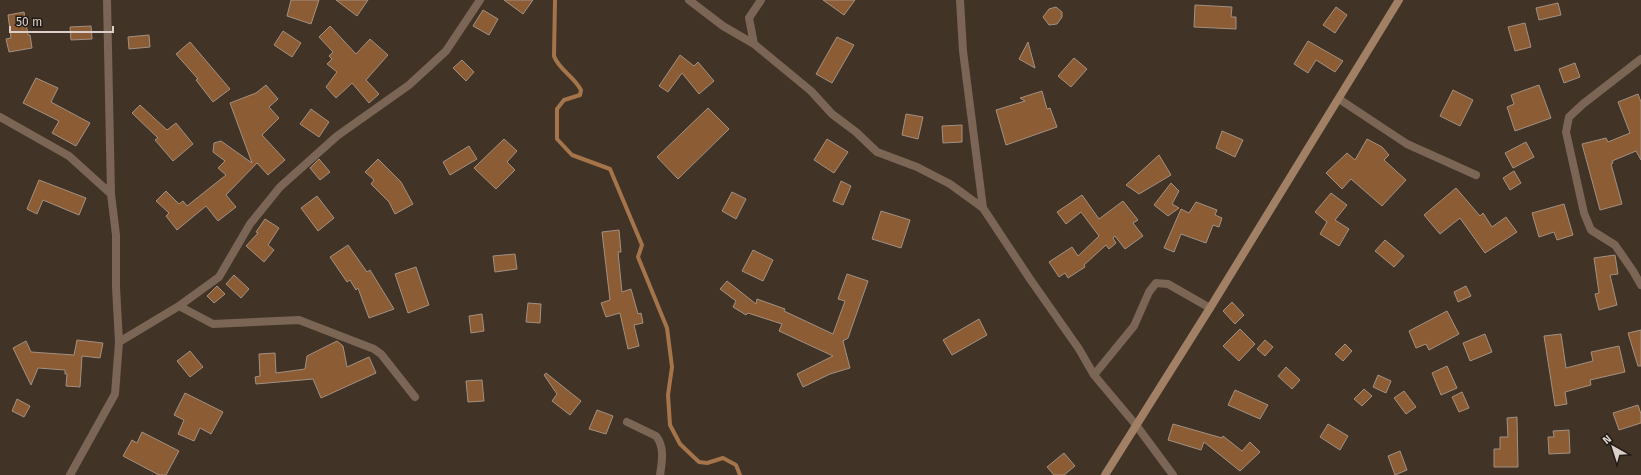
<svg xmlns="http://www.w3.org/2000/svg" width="1641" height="475" viewBox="0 0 1641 475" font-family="'Fira Sans',sans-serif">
<rect width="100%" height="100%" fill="#423327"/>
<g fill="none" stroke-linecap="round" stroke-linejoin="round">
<path stroke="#a4744b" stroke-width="4" d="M555,0L554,56C559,70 573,75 581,90L580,95L564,100L557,109V139L572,155L610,169L642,245L638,257L667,328L672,367L668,395L670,425L680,444L699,462L707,463L723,458L736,465L740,475"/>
</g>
<path fill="#8c5d34" stroke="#a29082" d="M291,0H319L311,24L287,16Z
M336,0H368L357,16Z
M504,0H533L523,14Z
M823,0H855L844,15Z
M1558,3L1561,15L1539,20L1536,8Z
M1195,5L1232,7L1231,17H1236V29L1194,27Z
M1056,7L1062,12V17L1057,24L1049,25L1043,17L1049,9Z
M1336,7L1347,15L1335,33L1323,25Z
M483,10L498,19L489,35L473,26Z
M24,12L28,35H30L32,48L9,52L6,39L11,38L8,15Z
M1525,23L1531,47L1515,51L1508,27Z
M91,26L92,39L71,40L70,27Z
M330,26L356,54L370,39L388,55L366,80L379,94L369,103L352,83L336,98L326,87L337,72L327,64L332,59L329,56L333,52L319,37Z
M283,31L301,43L292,57L274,45Z
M149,35L150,47L129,49L128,37Z
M837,37L854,45L832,83L816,74Z
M1308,41L1343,61L1335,72L1316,60L1308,73L1294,64Z
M190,42L230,89L213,102L196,80L198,79L176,54Z
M1028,42L1035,68L1019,59Z
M680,55L694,66L698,62L714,81L699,94L682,73L668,92L659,86Z
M1074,58L1087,69L1071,87L1058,76Z
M462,60L474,72L466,81L453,68Z
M1575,63L1580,77L1564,83L1559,69Z
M36,78L58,88L51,102L90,123L76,146L52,133L59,121L23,103Z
M266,85L278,99L269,107L279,118L262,135L285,160L268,175L257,163L226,195L236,207L218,221L206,206L177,230L166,216L169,213L156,201L166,191L179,204L183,201L187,206L226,175L218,168L225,161L213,152L214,143L221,141L252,163L230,103L256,93Z
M1539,85L1551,118L1515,131L1507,107L1514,104L1511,95Z
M1453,90L1473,100L1460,126L1440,116Z
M1042,91L1047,109L1050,108L1057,127L1006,145L996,110L1025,101L1020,98Z
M1638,94L1641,102V160L1636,151L1612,161L1613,163L1611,164L1622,204L1600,210L1582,144L1606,138L1608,142L1630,133L1618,102Z
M140,105L167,130L176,123L193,144L173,161L155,140L158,138L132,113Z
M708,108L729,129L678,179L657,157Z
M311,109L329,122L319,137L300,124Z
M906,114L923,117L918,139L902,135Z
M962,125V142L943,143L942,126Z
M1222,131L1243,140L1235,157L1216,148Z
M504,139L517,151L507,162L515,170L496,189L474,168Z
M827,139L848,152L834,173L814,160Z
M1367,139L1382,147L1389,155L1384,160L1406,180L1382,206L1351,179L1342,189L1326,173L1347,153L1355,160Z
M1526,142L1534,157L1513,168L1505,153Z
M469,146L477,159L450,175L443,162Z
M1159,155L1171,175L1139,194L1126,185Z
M319,159L330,172L320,180L310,168Z
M378,159L401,182L413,204L395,214L389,202L371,184L374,180L365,172Z
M1514,171L1521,183L1510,190L1503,178Z
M39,180L86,198L79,215L43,200L37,214L27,209Z
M841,181L851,186L843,205L833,201Z
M1171,183L1179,191L1172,204L1179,208L1168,216L1154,205Z
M1456,188L1480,216L1483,213L1492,227L1506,217L1517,232L1485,253L1460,218L1440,234L1424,215Z
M732,192L746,199L736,219L722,211Z
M1331,193L1347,205L1335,220L1349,229L1339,246L1320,234L1327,222L1315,212Z
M1082,195L1099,219L1123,201L1138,220L1133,223L1143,236L1125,249L1115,236L1113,238L1116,243L1109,249L1106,245L1084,265L1085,267L1068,278L1065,273L1059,277L1049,262L1072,247L1078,256L1099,236L1081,212L1066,224L1057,212Z
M317,196L334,218L318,231L301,208Z
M1196,202L1217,210L1215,215L1222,218L1219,227L1213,225L1206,243L1181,234L1174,252L1164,248L1181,209L1189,213Z
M1564,204L1573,235L1557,240L1554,232L1539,237L1532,213Z
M881,211L910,220L901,248L872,239Z
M265,219L279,228L268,245L274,250L264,262L246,246L258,233L256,232Z
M619,230L621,252H618L622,292L631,289L638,314L641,313L643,323L634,325L639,346L628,349L620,313L606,317L601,303L610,300L602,232Z
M1385,240L1404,256L1394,267L1375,251Z
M348,245L367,272L370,270L394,309L369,318L358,288L356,290L350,280L347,282L330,257Z
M753,250L773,260L763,281L742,271Z
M515,254L517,269L495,272L493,256Z
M1615,255L1618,274L1610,275L1617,305L1599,310L1595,294L1599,293L1594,258Z
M416,267L429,305L408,313L395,274Z
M847,274L868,281L848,338L843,341L850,368L830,374L803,387L797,374L833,356L779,331L782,324L748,313L746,315L733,307L736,301L720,289L727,281L756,304L757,299L785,309L784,311L833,334L845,301L838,299Z
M234,275L249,289L241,298L226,284Z
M217,286L225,294L214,303L207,296Z
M1466,286L1471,296L1458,302L1454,292Z
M1232,302L1244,315L1235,324L1223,311Z
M528,303L541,304L540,323L526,322Z
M1447,311L1459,334L1429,350L1426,344L1416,348L1409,331Z
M482,314L484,331L471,333L469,316Z
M979,319L987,335L952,355L943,340Z
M1240,329L1255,344L1239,361L1223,346Z
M1641,330V366H1638L1628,333Z
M1485,334L1492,352L1470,361L1463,343Z
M1561,334L1566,368L1593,361L1591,352L1619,346L1625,372L1590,380L1591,385L1565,392L1567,404L1555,406L1544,336Z
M77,340L103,343L100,358L82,356L80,387L66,386L67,374H65V370L38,368L31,385L13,348L26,341L31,352L74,355Z
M1265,340L1273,347L1265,356L1257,349Z
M337,341L343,346L347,367L369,357L376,373L321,398L313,379L256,384L255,377L260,376L259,354L275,353L276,373L305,369L307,356Z
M1345,344L1352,351L1343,361L1335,354Z
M190,351L203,367L190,377L177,361Z
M1447,366L1457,388L1441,395L1432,373Z
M1286,367L1300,380L1292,389L1278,376Z
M546,373L581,401L570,415L552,401L557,394L544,375Z
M1378,375L1391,381L1386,393L1373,387Z
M482,380L484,401L468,402L466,381Z
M1364,389L1372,396L1362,406L1354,399Z
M1235,390L1268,405L1260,419L1228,405Z
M1404,391L1416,407L1406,414L1394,398Z
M1462,392L1469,408L1459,412L1452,397Z
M185,393L223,412L211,434L200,428L194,441L178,434L184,420L174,415Z
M17,399L30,406L24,417L12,411Z
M1638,405L1641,414V423L1619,430L1613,413Z
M597,410L613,416L606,434L589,429Z
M1517,417L1518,467H1494V449H1500V437H1508L1507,418Z
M1173,424L1222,438L1223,436L1242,451L1250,442L1260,452L1240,471L1204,442L1201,450L1168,440Z
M1328,424L1348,436L1340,450L1320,437Z
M1569,430L1570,453L1549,454L1548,437H1554L1553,431Z
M142,432L179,451L166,475H159L123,456L132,440L137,443Z
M1400,451L1407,470L1395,475L1388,456Z
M1064,453L1075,466L1064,475H1054L1047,467Z"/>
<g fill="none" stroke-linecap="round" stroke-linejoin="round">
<path stroke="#7b6655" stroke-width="8" d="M689,0L723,26L754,44L811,91L832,114L856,132L877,152L917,167L950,184L983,208L1030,279L1079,349L1094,375L1136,425L1173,475
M960,0L963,51L983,208
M754,44L749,18L761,0
M1641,59L1583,104L1569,117L1566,132L1584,213L1591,230L1615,245L1633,271L1641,285
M1339,99L1407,144L1476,175
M0,117L69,156L111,194
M179,306L213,324L299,320L374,349L381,354L415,397
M119,342L179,306L219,277L250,224L280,187L337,136L409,85L446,51L480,0
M1094,375L1134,326L1149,292L1156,283L1168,284L1210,308
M627,422L656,436C665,447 662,462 660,475
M70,475L115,394L119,342L116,287V235L111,194L107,0"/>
<path stroke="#a18065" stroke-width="8" d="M1105,475L1210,308L1399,0"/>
</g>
<g transform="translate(1613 447) rotate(321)" stroke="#231c17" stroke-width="3" paint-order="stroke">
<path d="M0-3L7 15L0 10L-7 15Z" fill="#dbd1ca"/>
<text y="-6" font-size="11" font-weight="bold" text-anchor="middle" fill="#dbd1ca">N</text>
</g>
<path d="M10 26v6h103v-6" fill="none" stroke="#dbd1ca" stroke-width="2"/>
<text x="16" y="26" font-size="12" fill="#dbd1ca" stroke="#231c17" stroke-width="3" paint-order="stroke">50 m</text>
</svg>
